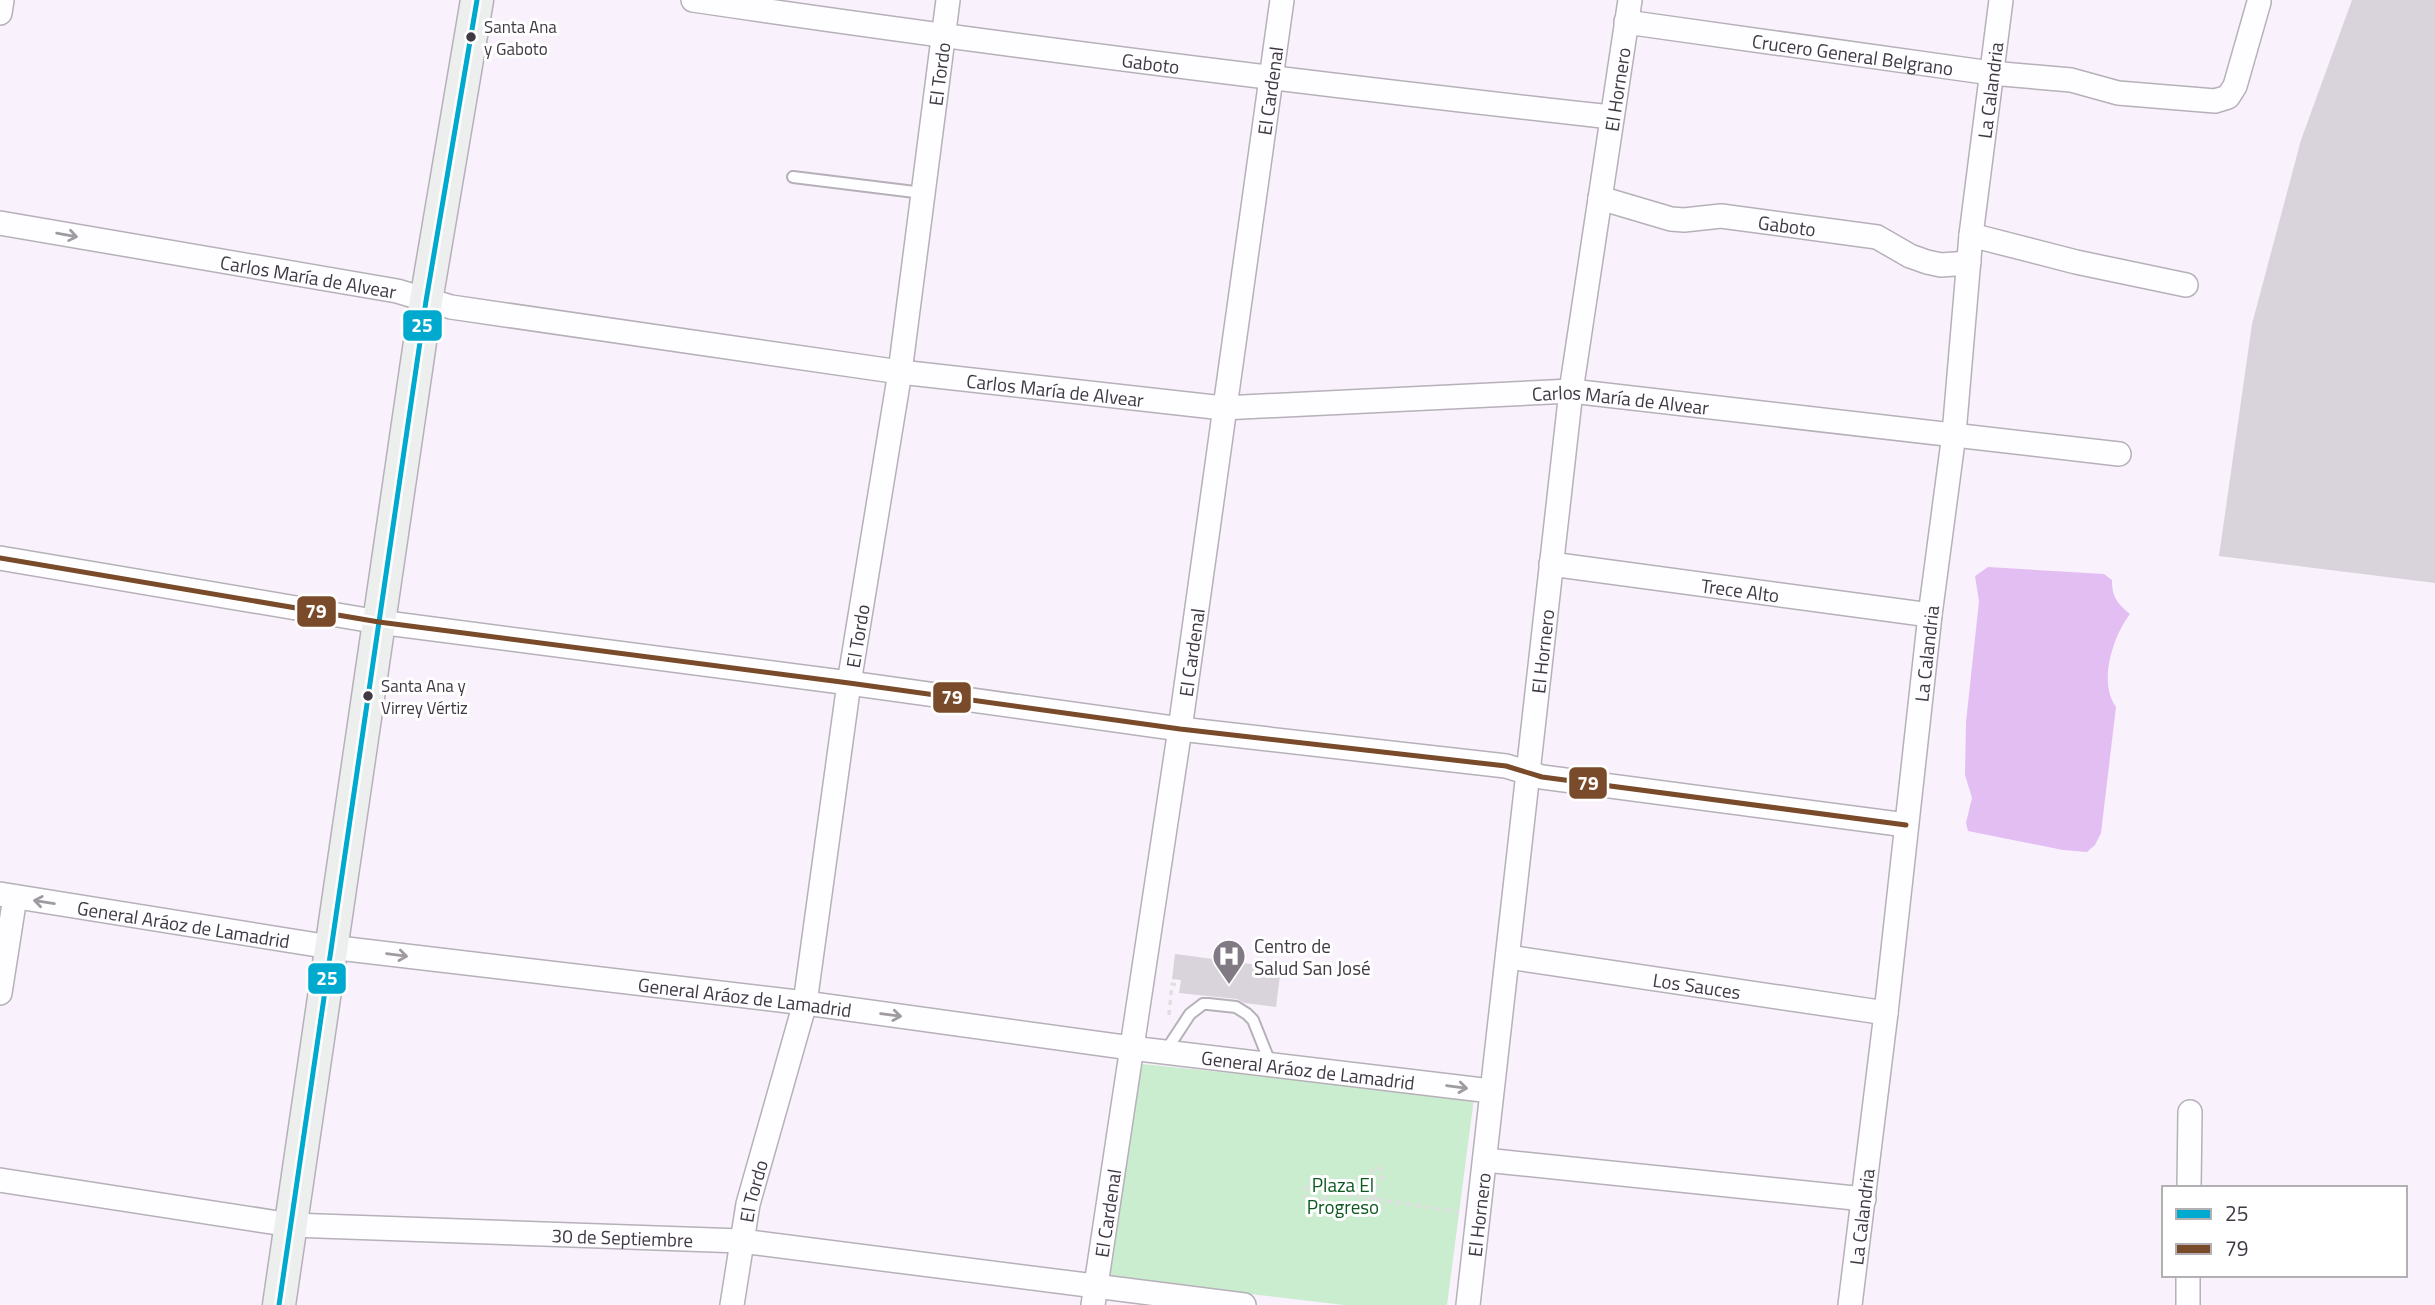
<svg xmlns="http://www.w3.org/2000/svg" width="2435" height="1305" viewBox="0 0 2435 1305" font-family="'Titillium Web',sans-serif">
<rect width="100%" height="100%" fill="#f9f2fc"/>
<path fill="#caeccf" d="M1142,1064L1474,1098L1447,1305H1344L1104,1277Z"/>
<path fill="#e3bef3" d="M1988,567L2104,574L2112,580C2112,597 2117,603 2130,614C2113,636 2098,683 2116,707L2101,833L2095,845L2087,852L2063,850L1968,831L1966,823L1972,798L1965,775L1966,722L1979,601L1975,576Z"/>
<path fill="#d9d3dc" d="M2352,0H2435V583L2219,556L2252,324L2301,140Z
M1175,954L1281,968L1276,1007L1245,1003L1237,999L1179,993L1181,980L1172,979Z"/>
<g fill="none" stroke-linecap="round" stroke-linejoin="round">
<defs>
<path id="lane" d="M793,177L923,193
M1165,1052L1190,1014L1203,1004H1208L1236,1007L1247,1014L1253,1020L1271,1065"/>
<g id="street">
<path id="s1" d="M693,0C998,45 1304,83 1611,117"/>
<path d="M0,13L2,0"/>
<path id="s2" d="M1626,22L1991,73L2071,80L2118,93L2215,101L2228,97L2235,86L2259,2"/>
<path id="s3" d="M1600,198L1671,219L1684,220L1721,216L1877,237L1910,256L1927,262L1941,265L1969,263"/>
<path id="s4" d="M0,223L397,291L451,307L900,372L1223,408L1571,391L2119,454"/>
<path d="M1971,235L2076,262L2186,285"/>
<path d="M0,558L379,622L849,683L1180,729L1506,766L1542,777L1906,825"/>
<path id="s5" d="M1551,564L1930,615"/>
<path id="s6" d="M0,894L330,947L805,1003L1131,1048L1491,1091"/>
<path id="s7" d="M1508,957L1886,1013"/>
<path d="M0,993L15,897"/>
<path d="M1485,1160L1864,1199"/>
<path id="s8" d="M0,1180L291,1225L741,1241L1244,1305"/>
<path d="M2189,1188L2190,1112"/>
<path id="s9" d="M732,1305L748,1204L805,1003L849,683L900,372L948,0"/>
<path id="s10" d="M1093,1305L1180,729L1282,0"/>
<path id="s11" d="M1468,1305L1571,391L1630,0"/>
<path id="s12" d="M1850,1305L1886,1013L1930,615L1954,434L1971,235L2001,0"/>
<path d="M2188,1305V1275"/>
</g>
<path id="secondary" d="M279,1305L426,301L477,0"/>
</defs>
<use href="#lane" stroke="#b6b0b9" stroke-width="14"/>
<use href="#street" stroke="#b6b0b9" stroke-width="26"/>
<use href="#secondary" stroke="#b6b0b9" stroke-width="35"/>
<path stroke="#e0dee0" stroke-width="3.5" stroke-dasharray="5 5" stroke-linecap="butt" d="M1169,1015L1172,984L1178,985
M1371 1174a6 6 0 1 1 12 0a6 6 0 1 1-12 0Z
M1305 1191a11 11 0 1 1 22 0a11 11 0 1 1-22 0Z
M1327,1192L1459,1212
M1374,1199L1377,1180"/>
<use href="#lane" stroke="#fefdff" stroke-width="10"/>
<use href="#street" stroke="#fefdff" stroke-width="23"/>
<use href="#secondary" stroke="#ecefee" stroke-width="32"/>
<defs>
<path id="bus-1" d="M279,1305L426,301L477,0"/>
<path id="bus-2" d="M0,558L379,622L849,683L1180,729L1506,766L1542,777L1906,825"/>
</defs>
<use href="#bus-1" stroke="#fff" stroke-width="10"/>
<use href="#bus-2" stroke="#fff" stroke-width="10"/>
<use href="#bus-1" stroke="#00a9ce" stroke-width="5"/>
<use href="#bus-2" stroke="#7a4b2a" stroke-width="5"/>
</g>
<defs><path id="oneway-shaft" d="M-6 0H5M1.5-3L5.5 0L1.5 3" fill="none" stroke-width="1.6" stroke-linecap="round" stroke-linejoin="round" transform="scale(1.75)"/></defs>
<g stroke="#9f9ba1">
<use href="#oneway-shaft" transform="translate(67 235) rotate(10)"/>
<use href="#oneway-shaft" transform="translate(44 902) rotate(-171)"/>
<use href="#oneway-shaft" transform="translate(397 955) rotate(7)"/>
<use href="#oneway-shaft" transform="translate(891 1015) rotate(8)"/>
<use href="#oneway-shaft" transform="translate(1457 1087) rotate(7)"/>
</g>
<defs>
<symbol id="hospital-pin" viewBox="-11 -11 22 30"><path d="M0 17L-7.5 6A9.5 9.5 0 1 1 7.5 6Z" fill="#817a84" stroke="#fff"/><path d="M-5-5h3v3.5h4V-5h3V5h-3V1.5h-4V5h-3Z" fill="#fff"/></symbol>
</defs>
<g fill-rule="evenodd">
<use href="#hospital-pin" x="1210" y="937" width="38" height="52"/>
</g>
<g fill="#403943" stroke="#fff" stroke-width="2.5">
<circle cx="471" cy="37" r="6"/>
<circle cx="368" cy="696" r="6"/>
</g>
<g text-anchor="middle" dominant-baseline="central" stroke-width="6" stroke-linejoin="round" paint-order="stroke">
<g font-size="17" fill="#403943" stroke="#fff" text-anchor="start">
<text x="484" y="27">Santa Ana<tspan x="484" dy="22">y Gaboto</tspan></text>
<text x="381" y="686">Santa Ana y<tspan x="381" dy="22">Virrey Vértiz</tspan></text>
</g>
<g font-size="19" fill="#403943" stroke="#fff">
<text stroke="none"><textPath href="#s2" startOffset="229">Crucero General Belgrano</textPath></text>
<text stroke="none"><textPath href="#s1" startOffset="462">Gaboto</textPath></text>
<text stroke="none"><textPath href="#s9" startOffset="1250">El Tordo</textPath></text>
<text stroke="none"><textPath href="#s12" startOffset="1223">La Calandria</textPath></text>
<text stroke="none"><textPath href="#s11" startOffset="1225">El Hornero</textPath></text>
<text stroke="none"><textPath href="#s10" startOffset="1227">El Cardenal</textPath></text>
<text stroke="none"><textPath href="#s3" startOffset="191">Gaboto</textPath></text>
<text stroke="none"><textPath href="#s4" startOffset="313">Carlos María de Alvear</textPath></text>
<text stroke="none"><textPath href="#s4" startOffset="1069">Carlos María de Alvear</textPath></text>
<text stroke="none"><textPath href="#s4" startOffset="1636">Carlos María de Alvear</textPath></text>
<text stroke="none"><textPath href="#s5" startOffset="191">Trece Alto</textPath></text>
<text stroke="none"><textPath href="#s9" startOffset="682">El Tordo</textPath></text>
<text stroke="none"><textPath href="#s11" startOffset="658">El Hornero</textPath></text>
<text stroke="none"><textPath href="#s12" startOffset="656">La Calandria</textPath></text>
<text stroke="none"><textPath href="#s10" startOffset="660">El Cardenal</textPath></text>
<text stroke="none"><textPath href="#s6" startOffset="186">General Aráoz de Lamadrid</textPath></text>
<text stroke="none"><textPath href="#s7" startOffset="191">Los Sauces</textPath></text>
<text stroke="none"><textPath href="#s6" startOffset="752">General Aráoz de Lamadrid</textPath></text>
<text stroke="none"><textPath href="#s6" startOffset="1320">General Aráoz de Lamadrid</textPath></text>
<text stroke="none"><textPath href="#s9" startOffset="116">El Tordo</textPath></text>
<text stroke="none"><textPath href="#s10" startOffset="93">El Cardenal</textPath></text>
<text stroke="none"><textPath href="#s11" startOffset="91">El Hornero</textPath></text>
<text stroke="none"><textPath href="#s12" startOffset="89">La Calandria</textPath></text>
<text stroke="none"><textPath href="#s8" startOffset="626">30 de Septiembre</textPath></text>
</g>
<g font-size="19" fill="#403943" stroke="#fff" text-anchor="start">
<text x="1254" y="945">Centro de<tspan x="1254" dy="22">Salud San José</tspan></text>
</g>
<g font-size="19" fill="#0b5921" stroke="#fff">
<text x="1343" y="1184">Plaza El<tspan x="1343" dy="22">Progreso</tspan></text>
</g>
</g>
<g stroke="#fff" stroke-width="2.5">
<rect x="402" y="309" width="41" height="33" rx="7" fill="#00a9ce"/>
<rect x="296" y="595" width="41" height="33" rx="7" fill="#7a4b2a"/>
<rect x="932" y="681" width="40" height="33" rx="7" fill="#7a4b2a"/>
<rect x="1568" y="766" width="40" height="34" rx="7" fill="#7a4b2a"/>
<rect x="307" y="962" width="40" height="33" rx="7" fill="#00a9ce"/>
</g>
<g font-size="19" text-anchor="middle" font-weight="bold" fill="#fff">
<text x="422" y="332">25</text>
<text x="316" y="618">79</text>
<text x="952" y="704">79</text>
<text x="1588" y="790">79</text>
<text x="327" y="985">25</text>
</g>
<rect x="2162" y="1186" width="245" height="91" fill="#ffffff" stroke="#b3b0b4" stroke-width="2"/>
<rect x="2176" y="1209" width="35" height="10" fill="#00a9ce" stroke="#b3b0b4" stroke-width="2"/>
<text x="2225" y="1221" font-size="21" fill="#403943">25</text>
<rect x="2176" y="1244" width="35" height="10" fill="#7a4b2a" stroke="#b3b0b4" stroke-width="2"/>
<text x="2225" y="1256" font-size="21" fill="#403943">79</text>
</svg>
